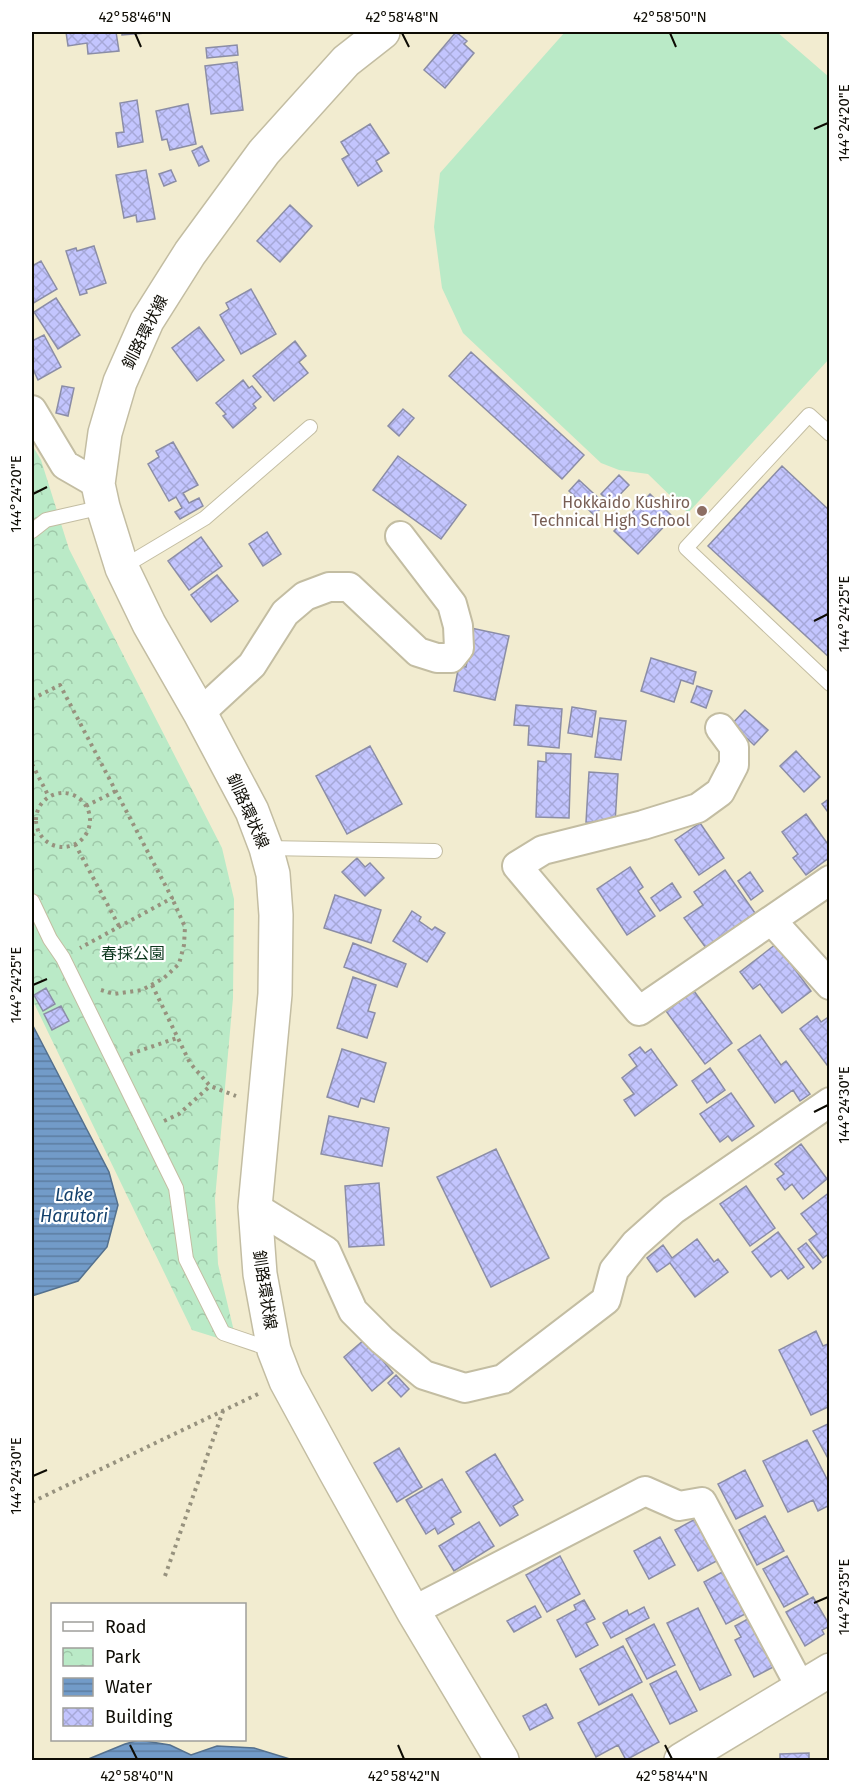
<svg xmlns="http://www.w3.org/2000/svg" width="861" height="1792" viewBox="0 0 861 1792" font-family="'Fira Sans','Noto Sans JP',sans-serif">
<defs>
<pattern id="park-crowns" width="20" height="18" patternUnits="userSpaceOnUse" patternTransform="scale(1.5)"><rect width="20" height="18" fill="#baeac7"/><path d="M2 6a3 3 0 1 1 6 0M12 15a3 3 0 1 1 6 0" fill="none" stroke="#9fc8a9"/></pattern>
<pattern id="water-rules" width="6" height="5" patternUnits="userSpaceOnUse" patternTransform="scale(1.5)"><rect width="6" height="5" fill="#729bc8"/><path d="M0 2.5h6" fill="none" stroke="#5c7da0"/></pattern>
<pattern id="building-cross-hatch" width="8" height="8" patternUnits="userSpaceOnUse" patternTransform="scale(1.5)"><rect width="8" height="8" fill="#c3c5fe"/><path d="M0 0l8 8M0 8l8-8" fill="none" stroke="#a6a8d8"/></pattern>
</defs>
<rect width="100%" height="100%" fill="#f2ecd0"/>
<path fill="url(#park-crowns)" d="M32,445L41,460L69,549L222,848L234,899L233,998L215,1199L218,1264L237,1344L192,1330L32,999Z"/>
<path fill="#baeac7" d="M565,32H777L829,77V359L688,513L648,474L619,470L601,463L463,333L442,288L434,227L440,173Z"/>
<path fill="url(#water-rules)" stroke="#54708d" stroke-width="1.5" d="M32,1024L109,1172L118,1205L107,1247L78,1281L32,1296Z
M139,1740L170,1745L191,1755L217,1746L254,1748L293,1760H86L125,1744Z"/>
<path fill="url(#building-cross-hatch)" stroke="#8b8da6" stroke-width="1.5" d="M66,32H116L119,51L88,54L87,43L68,46Z
M122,32H158L122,35Z
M456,32L467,41L464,44L474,53L445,88L424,70Z
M237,45L238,55L207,58L206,48Z
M237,62L243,110L211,114L205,66Z
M137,100L143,142L118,147L116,133L124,132L120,103Z
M188,104L196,144L170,150L167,139L162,140L156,111Z
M370,124L389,153L376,161L382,171L358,186L342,159L349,155L341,142Z
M202,146L209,161L199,166L192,151Z
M146,170L155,219L137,222L136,215L124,218L116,175Z
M171,170L176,181L164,186L159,174Z
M290,205L312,226L280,262L257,241Z
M94,246L106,283L86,290L87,293L80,295L66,251L76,248L77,251Z
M41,261L57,289L32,304V266Z
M251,289L276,334L241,354L220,315L229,309L226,303Z
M56,298L80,335L58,349L34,312Z
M199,327L224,360L197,381L172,348Z
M44,335L61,367L38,380L32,367V341Z
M295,341L306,356L299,362L308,373L274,401L253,376Z
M471,352L584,455L562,479L449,376Z
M243,380L249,388L252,386L261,397L253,404L256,408L233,428L223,416L226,414L216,403Z
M62,386L74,388L68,416L56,413Z
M403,409L414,418L399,436L388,426Z
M173,442L198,485L183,493L189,503L199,498L203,506L180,519L175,512L182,508L176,497L169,501L148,464L159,457L156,451Z
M398,456L466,505L441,539L373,490Z
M782,466L830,511V658L708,546Z
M619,475L629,485L611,504L601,494Z
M579,480L605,504L594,515L569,491Z
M650,494L673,517L638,554L614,531Z
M267,532L281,554L263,566L249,544Z
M201,537L222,566L189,590L168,561Z
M217,575L238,601L211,622L191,595Z
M471,628L509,636L495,700L454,691L459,665L466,667L469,651Z
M651,658L696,672L693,684L681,680L674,702L641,691Z
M697,686L712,691L706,708L691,702Z
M516,705L562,709L559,748L528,745L529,726L514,725Z
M572,707L596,711L592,737L568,733Z
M745,710L768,730L754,745L732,724Z
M600,718L626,721L621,760L595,757Z
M370,746L402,804L347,834L316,776Z
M796,751L820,777L804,792L780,766Z
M546,753L571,754L569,818L536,817L538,761L546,762Z
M589,772L618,774L615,823L586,822Z
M830,798V815L822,804Z
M806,814L830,847V857L806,875L793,858L798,854L782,832Z
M700,823L724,858L699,875L675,840Z
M357,858L365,867L370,863L384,878L365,896L342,872Z
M630,867L643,887L638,891L655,916L627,935L597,889Z
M725,870L755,913L706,948L684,918L703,905L694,892Z
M750,872L763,891L751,900L738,881Z
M672,883L681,897L660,911L651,898Z
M335,895L381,910L371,943L324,928Z
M412,911L421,917L419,921L432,930L435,927L445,933L427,962L393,941Z
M353,943L406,964L397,987L344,967Z
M776,944L811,991L782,1013L760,984L753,989L740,972Z
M353,977L376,985L368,1011L375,1013L367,1038L337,1028Z
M46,988L55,1004L43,1011L34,995Z
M694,991L732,1043L705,1064L666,1011Z
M61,1006L69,1021L52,1030L44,1014Z
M817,1016L821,1022L830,1016V1069L800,1029Z
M760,1035L781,1065L786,1061L810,1094L800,1101L793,1090L775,1103L738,1050Z
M640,1047L645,1053L651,1049L677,1085L635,1116L624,1100L634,1094L622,1078L637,1066L629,1055Z
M342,1049L386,1063L374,1102L361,1098L358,1107L327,1097Z
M710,1068L725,1090L707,1103L692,1081Z
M731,1093L754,1126L732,1141L728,1136L720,1142L700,1114Z
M329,1116L389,1128L382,1166L321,1154Z
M801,1144L827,1179L803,1199L792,1184L785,1190L777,1179L784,1174L775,1164Z
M496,1149L549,1258L491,1287L437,1177Z
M379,1183L384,1245L349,1247L345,1186Z
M746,1186L775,1228L750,1246L720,1204Z
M830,1192V1253L823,1258L809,1240L817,1234L801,1214Z
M778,1232L804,1267L788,1279L781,1270L771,1277L752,1252Z
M697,1239L714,1262L718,1259L728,1272L695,1297L670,1263L657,1272L647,1258L663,1245L672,1258Z
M806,1243L821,1262L813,1269L798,1249Z
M816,1331L823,1346L828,1344L830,1348V1406L811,1415L779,1350Z
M365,1339L393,1373L372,1391L344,1357Z
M396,1375L409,1389L401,1397L388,1383Z
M830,1423V1462L813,1431Z
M807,1440L830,1485V1505L818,1511L813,1500L788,1512L763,1461Z
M399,1448L422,1487L397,1502L374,1463Z
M495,1454L523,1500L513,1506L518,1515L500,1526L466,1472Z
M745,1470L763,1506L736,1519L718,1484Z
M442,1479L461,1512L451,1518L454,1524L438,1534L435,1528L426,1534L406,1500Z
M701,1516L724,1557L698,1571L675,1530Z
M765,1516L784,1551L757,1565L739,1530Z
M479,1522L494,1546L454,1571L439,1546Z
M660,1537L675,1565L649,1579L634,1551Z
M560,1556L580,1594L547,1612L526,1575Z
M787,1556L808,1594L784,1607L763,1569Z
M726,1570L749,1612L726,1624L704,1582Z
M813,1597L830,1626L822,1630L824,1634L805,1646L786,1612Z
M584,1600L595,1619L586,1623L598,1645L576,1657L557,1620L576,1610L574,1605Z
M535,1606L541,1617L514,1632L507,1621Z
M644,1607L649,1618L611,1638L603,1623L627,1610L629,1615Z
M698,1608L731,1675L700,1690L667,1623Z
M755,1615L781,1663L754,1677L735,1640L741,1637L735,1626Z
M654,1624L675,1665L647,1679L626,1639Z
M623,1646L642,1682L599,1705L580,1669Z
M676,1671L697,1711L670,1724L650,1684Z
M632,1694L659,1742L626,1760L618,1745L596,1757L578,1723Z
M546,1704L553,1718L530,1730L523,1716Z
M809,1753V1760H780V1754Z"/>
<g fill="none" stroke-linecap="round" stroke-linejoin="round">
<defs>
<path id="lane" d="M830,434L809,415L686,548L830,684
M32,531L46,520L103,507
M123,567L205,518L310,427
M266,848L435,851
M32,901L50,939L63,958L176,1188L186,1259L223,1333L273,1350"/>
<path id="street" d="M32,410L65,465L98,484
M200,713L252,665L285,613L305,596L329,587H349L418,652L437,658H451L459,648L458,626L452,604L400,536
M720,728L734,747V765L720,792L698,808L643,825L543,850L517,866L639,1011L830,880
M772,921L830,985
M255,1207L326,1251L353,1311L382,1340L424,1375L465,1388L503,1379L606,1300L614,1270L635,1244L673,1210L830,1102
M413,1611L645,1491L679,1506L702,1502L801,1688"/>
<path id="secondary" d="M383,32L346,61L264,152L190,253L147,321L120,382L105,433L98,484L103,507L122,568L149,624L200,713L252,811L266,848L273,874L276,915L275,994L255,1207L260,1274L274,1350L286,1381L335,1471L413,1611L502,1760
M681,1760L830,1670"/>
</defs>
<use href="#lane" stroke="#c3bda2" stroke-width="16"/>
<use href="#street" stroke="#c3bda2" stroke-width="32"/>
<use href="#secondary" stroke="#c3bda2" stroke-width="36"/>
<path stroke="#97927e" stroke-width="4" stroke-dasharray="3 4.5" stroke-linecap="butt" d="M32,699L60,685L172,898L80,948
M32,764L49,797
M36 820a27 27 0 1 1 54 0a27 27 0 1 1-54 0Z
M86,806L116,791
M32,835L39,831
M75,844L119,926
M152,985L190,1063L210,1086L236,1096
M101,990L114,994L142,990L164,978L179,964L184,945L185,927L172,898
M130,1054L177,1038
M164,1121L179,1114L210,1086
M32,1502L258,1394
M165,1576L223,1411"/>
<use href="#lane" stroke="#fff" stroke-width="14"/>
<use href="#street" stroke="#fff" stroke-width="28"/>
<use href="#secondary" stroke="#fff" stroke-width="33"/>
</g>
<path fill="none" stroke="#0e0c04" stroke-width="2" d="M135,33L141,47M402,33L409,47M670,33L676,47M814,129L828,123M33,494L47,487M814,621L828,614M33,985L47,979M814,1112L828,1105M33,1476L47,1470M814,1603L828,1597M130,1745L137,1759M398,1745L404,1759M665,1745L672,1759"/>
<circle fill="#8d6e63" stroke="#fff" stroke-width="2" cx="702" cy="511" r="6"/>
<g text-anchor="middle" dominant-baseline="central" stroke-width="4.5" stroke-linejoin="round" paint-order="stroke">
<g font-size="16" fill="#0e0c04" stroke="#fff">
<text transform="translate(145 332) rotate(-63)">釧路環状線</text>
<text transform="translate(248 811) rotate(66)">釧路環状線</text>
<text transform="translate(265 1290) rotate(81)">釧路環状線</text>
</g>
<g font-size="16" fill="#785e54" stroke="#fff" text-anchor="end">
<text x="690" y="502">Hokkaido Kushiro<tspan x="690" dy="18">Technical High School</tspan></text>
</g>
<g font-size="16" fill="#0d381e" stroke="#fff">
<text x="133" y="953">春採公園</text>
</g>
<g font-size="18" font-style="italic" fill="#15426d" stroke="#fff">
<text x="74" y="1195">Lake<tspan x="74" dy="21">Harutori</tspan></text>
</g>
</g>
<rect width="861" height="1792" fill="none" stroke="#ffffff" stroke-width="66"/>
<rect x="51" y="1603" width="195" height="138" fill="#ffffff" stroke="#9f9e9b" stroke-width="1.5"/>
<rect x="63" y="1622" width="30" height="9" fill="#ffffff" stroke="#9f9e9b" stroke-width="1.5"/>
<text x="105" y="1633" font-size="18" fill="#0e0c04">Road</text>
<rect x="63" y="1648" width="30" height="18" fill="url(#park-crowns)" stroke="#9f9e9b" stroke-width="1.5"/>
<text x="105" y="1663" font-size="18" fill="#0e0c04">Park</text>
<rect x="63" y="1678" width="30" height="18" fill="url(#water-rules)" stroke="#9f9e9b" stroke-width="1.5"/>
<text x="105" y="1693" font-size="18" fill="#0e0c04">Water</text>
<rect x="63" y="1708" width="30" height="18" fill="url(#building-cross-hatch)" stroke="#9f9e9b" stroke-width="1.5"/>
<text x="105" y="1723" font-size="18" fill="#0e0c04">Building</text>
<rect x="33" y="33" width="795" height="1726" fill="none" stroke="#0e0c04" stroke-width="2"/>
<g font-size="15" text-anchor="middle" fill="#0e0c04">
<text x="135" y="22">42°58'46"N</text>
<text x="402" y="22">42°58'48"N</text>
<text x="670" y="22">42°58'50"N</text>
<text transform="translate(844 123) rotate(-90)" y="5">144°24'20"E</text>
<text transform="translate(16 494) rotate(-90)" y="5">144°24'20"E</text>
<text transform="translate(844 614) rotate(-90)" y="5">144°24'25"E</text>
<text transform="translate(16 985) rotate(-90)" y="5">144°24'25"E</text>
<text transform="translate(844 1105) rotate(-90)" y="5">144°24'30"E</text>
<text transform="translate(16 1476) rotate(-90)" y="5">144°24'30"E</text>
<text transform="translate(844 1597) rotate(-90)" y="5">144°24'35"E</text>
<text x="137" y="1781">42°58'40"N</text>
<text x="404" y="1781">42°58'42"N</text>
<text x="672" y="1781">42°58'44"N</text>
</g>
</svg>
